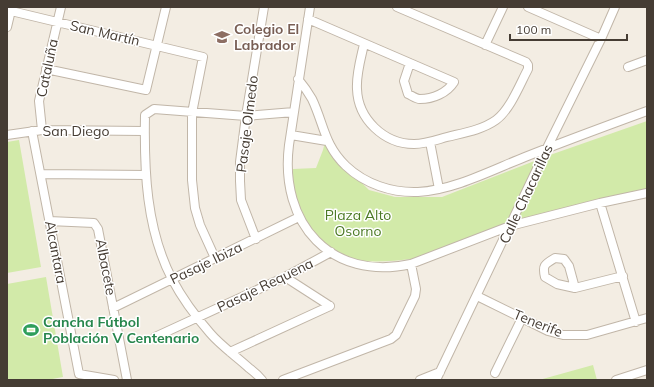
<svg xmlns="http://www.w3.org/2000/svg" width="654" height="387" viewBox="0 0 654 387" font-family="Mulish,sans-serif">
<rect width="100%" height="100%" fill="#f3ede3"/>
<path fill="#d2eaa9" d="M647,121V190L604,200L413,259C391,261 369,264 347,258C338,255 330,249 324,243C303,224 292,197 293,169L316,168L323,150L325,142L354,175L369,190L395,197H442L550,155Z
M19,140L41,267L7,273V142Z
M46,277L63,377L47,380H7V284Z
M593,365L597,380H539Z"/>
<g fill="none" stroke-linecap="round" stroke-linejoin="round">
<defs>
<path id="minor" d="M310,7L289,145C279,223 331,282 411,264L510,226L600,203L647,193
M528,7L601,39
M7,10L203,57L192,113V180L195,208L200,225L215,258
M308,19L454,82C447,93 433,99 420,99C416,99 411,95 408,94L404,81L410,63
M7,27L11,10
M364,44C361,58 356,74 357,89C358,119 384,144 414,144C426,144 436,140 447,137C463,133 482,130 496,120C510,110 520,84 528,69V65L526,62L397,7
M485,45L503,7
M628,67L647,60
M46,69L146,90L166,7
M298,79C303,85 308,92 312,99C324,124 324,145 346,166C365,184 392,193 418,192C454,190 492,170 525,157C565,141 606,126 647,111
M42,130L39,101L61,7
M32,131L79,374L114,380
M7,135L42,130L144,131
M291,135L327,141
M430,142L439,189
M41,174L146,175
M600,203L636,322
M49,221L94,223L98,229L127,380
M256,239L241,200L240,181V162L246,116L264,7
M555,258L564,259L569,266L575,288L557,284L545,277C542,265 545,264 555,258Z
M285,277L330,306
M575,288L623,276
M477,296L548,331L563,335H587L647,318
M113,308L299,217
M155,337L285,277L331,252
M230,352L330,306
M495,373L522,318
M262,380C258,375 253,371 249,368C236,356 221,346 210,333C196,317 182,298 172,279C146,229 144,170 145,115L154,109L246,116L294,112
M283,380L391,339L396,335L415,296L416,289L411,264
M420,380L440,372
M436,380L547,148L601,39L615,7
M616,380L647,370"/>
</defs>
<use href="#minor" stroke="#c1b6a8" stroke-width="10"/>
<use href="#minor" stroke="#fff" stroke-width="8"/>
</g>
<defs>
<symbol id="school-bare" viewBox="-9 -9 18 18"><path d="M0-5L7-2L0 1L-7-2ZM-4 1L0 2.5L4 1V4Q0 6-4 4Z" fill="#8d6e63" stroke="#fff" stroke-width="2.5" paint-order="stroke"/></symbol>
<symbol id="stadium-bare" viewBox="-9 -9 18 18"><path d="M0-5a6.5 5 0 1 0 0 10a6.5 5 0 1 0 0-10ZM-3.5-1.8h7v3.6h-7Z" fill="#2e9e5b" stroke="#fff" stroke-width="2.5" paint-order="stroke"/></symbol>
</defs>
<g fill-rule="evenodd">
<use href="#school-bare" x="211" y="26" width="22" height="22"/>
<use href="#stadium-bare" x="20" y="319" width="22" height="22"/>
</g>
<g text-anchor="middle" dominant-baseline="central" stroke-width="3" stroke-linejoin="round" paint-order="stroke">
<g font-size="14" font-weight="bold" fill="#785e54" stroke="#fff" text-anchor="start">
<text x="234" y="29">Colegio El<tspan x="234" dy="16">Labrador</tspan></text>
</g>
<g font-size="14" fill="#453c33" stroke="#fff">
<text transform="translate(105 33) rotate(13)">San Martín</text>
<text transform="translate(47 68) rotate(-78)">Cataluña</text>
<text transform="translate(247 124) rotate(-83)">Pasaje Olmedo</text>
<text x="76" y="131">San Diego</text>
<text transform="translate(526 194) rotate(-65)">Calle Chacarillas</text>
<text transform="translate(56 252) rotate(79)">Alcantara</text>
<text transform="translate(206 263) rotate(-26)">Pasaje Ibiza</text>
<text transform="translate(106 267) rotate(79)">Albacete</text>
<text transform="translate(265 285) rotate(-26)">Pasaje Requena</text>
<text transform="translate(538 323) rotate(22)">Tenerife</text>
</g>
<g font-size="14" fill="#4b7924" stroke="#fff">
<text x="358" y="215">Plaza Alto<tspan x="358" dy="16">Osorno</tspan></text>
</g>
<g font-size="14" font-weight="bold" fill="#27864d" stroke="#fff" text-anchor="start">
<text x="43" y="322">Cancha Fútbol<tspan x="43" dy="16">Población V Centenario</tspan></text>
</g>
</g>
<rect width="654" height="387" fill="none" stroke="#453c33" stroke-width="16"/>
<path d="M510 34v6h117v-6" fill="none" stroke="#453c33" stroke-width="2"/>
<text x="516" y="34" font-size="12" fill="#453c33" stroke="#ffffff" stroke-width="3" paint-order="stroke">100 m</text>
</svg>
